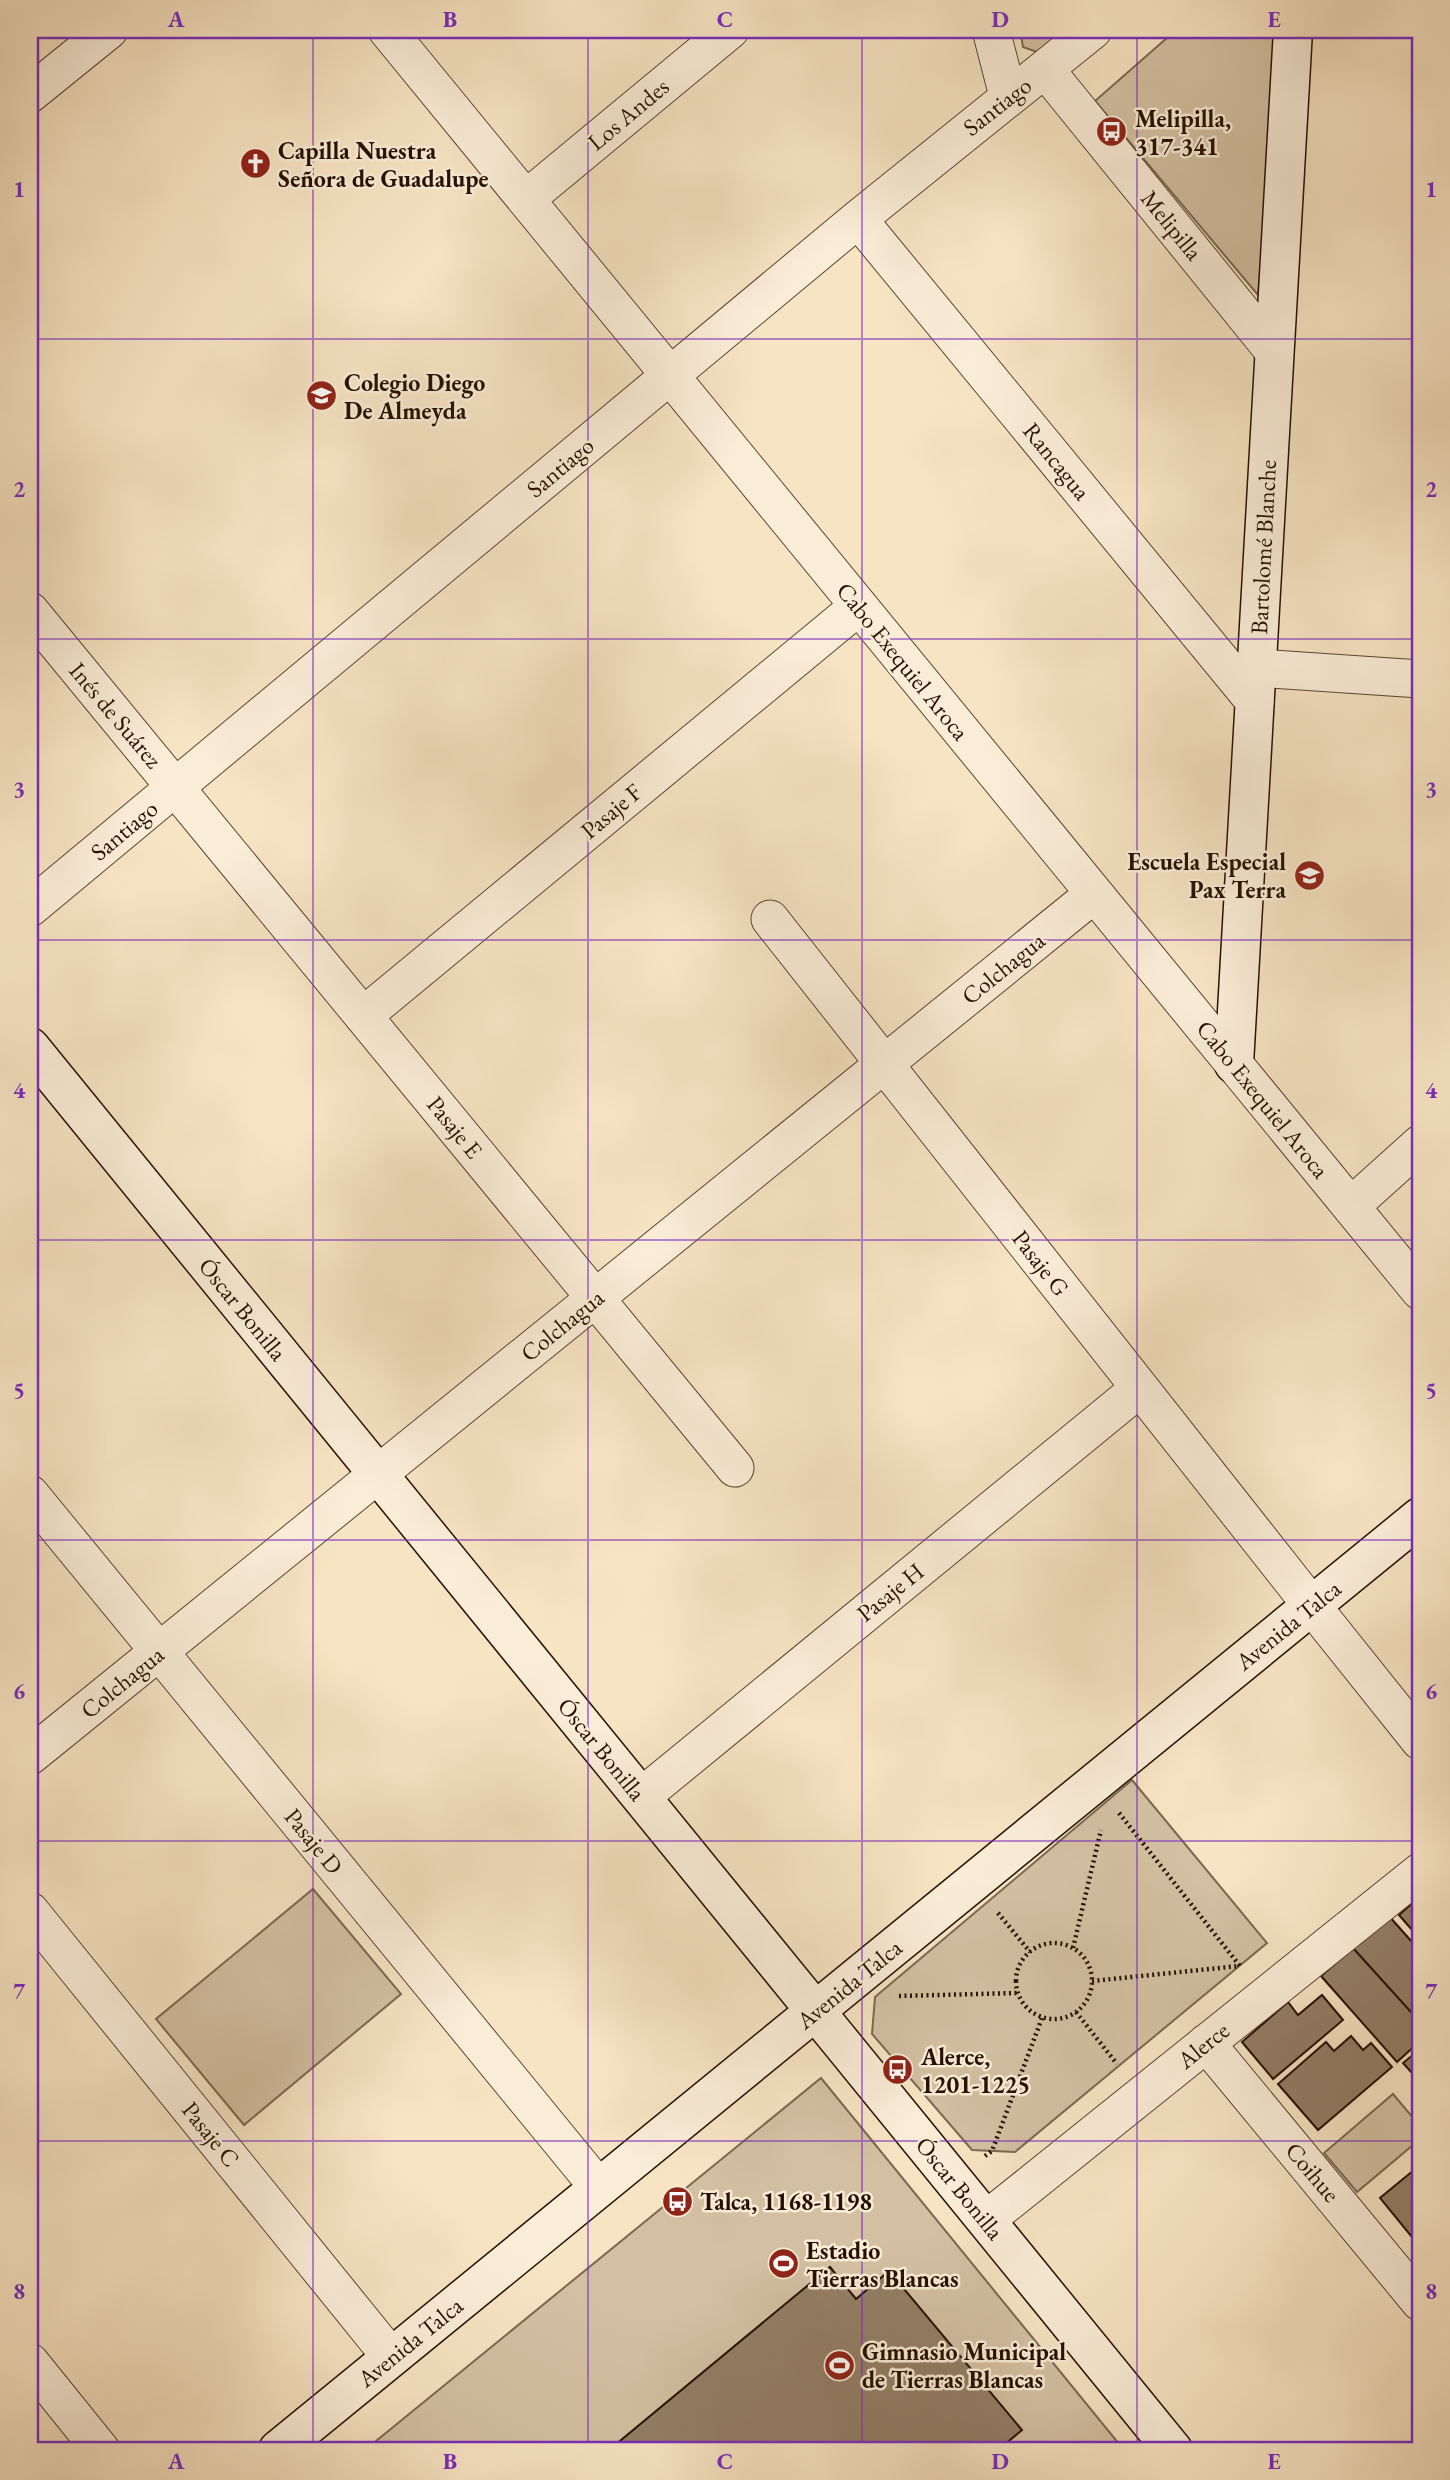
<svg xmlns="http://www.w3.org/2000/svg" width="1450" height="2480" viewBox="0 0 1450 2480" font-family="'EB Garamond',serif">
<rect width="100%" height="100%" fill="#f7e4c3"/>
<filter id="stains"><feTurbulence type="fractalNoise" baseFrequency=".00286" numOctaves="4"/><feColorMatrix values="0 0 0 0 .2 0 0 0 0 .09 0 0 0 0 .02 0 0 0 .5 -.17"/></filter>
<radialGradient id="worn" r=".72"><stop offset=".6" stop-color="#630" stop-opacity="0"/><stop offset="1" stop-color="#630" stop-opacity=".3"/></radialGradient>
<path fill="#d3c0a2" stroke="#7c6852" stroke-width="2" d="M1020,30H1069L1040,53L1023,47Z
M1176,30H1281L1258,295L1095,101Z
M1132,1780L1267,1943L1015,2152L972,2150L872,2034L875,1997Z
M313,1889L401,1994L244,2125L156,2019Z
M821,2078L1124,2450H365Z
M1393,2094L1420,2126V2139L1357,2192L1324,2153Z"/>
<path fill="#937e66" stroke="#261002" stroke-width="2" d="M1420,1896V1939L1399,1915Z
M1389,1916L1420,1951V2022L1353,1948Z
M1353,1948L1420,2022V2041L1397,2062L1321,1976Z
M1322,1995L1343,2020L1273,2079L1242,2042L1288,2002L1298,2015Z
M1351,2036L1363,2050L1371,2043L1392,2067L1318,2130L1278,2084L1326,2042L1334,2051Z
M1420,2049V2082L1403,2063Z
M1420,2165V2247L1380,2198Z
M830,2267L856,2299L889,2271L1022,2430L998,2450H609Z"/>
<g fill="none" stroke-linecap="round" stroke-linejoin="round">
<defs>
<path id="street" d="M387,30L1420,1291
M991,30L1008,96
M1045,69L1272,349
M30,94L109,30
M526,199L730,30
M858,219L1255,702
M30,611L735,1468
M1257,668L1420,679
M30,908L858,219L1093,30
M770,919L1312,1606L1420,1741
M363,1016L859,606
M1351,1206L1420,1144
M30,1494L599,2188
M30,1756L1094,894
M641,1797L1140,1388
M30,1911L391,2357
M1206,2043L1420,2302
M986,2220L1420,1872
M30,2362L101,2450"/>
<path id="secondary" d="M30,1047L1173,2450
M1234,1064C1253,719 1271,374 1293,30
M278,2450L1420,1517"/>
</defs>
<use href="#street" stroke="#5a4532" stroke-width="39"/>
<use href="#secondary" stroke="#261002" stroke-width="41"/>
<path stroke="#261002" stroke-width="4.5" stroke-dasharray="2 3.5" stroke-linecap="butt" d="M1119,1813L1240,1966
M998,1913L1030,1952
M1016 1981a38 38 0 1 1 76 0a38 38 0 1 1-76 0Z
M1073,1948L1101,1830
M1092,1981L1239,1966
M899,1996L1017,1993
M1076,2012L1117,2064
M985,2156L992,2151L1042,2018"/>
<use href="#street" stroke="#faedd8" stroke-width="37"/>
<use href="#secondary" stroke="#faedd8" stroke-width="38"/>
</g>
<path fill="none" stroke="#7b2cbf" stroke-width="2" stroke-opacity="0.55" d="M313,30V2450M588,30V2450M862,30V2450M1137,30V2450M30,339H1420M30,639H1420M30,940H1420M30,1240H1420M30,1540H1420M30,1841H1420M30,2141H1420"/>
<defs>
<symbol id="bus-disc" viewBox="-11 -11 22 22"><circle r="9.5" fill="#8f2418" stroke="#faedd8"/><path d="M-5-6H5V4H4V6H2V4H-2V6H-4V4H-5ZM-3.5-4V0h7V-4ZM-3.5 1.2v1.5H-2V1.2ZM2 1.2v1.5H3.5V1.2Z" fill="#fff"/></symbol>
<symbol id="church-disc" viewBox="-11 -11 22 22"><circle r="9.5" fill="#8f2418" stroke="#faedd8"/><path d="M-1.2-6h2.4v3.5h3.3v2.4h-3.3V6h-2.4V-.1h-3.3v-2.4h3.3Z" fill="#fff"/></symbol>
<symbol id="school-disc" viewBox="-11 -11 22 22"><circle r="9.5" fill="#8f2418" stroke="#faedd8"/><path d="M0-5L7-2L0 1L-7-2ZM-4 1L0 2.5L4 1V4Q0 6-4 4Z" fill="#fff"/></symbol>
<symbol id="stadium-disc" viewBox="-11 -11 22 22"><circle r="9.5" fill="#8f2418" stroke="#faedd8"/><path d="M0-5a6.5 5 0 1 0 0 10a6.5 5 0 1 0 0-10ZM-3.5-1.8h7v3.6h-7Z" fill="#fff"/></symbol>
</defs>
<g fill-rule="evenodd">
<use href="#bus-disc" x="1094" y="114" width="35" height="35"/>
<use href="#church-disc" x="238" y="146" width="35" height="35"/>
<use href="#school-disc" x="304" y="378" width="35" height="35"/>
<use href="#school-disc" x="1292" y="858" width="35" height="35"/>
<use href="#bus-disc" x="880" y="2052" width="35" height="35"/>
<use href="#bus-disc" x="660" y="2184" width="35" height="35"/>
<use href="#stadium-disc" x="766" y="2246" width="35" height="35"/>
<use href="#stadium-disc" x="822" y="2348" width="35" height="35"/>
</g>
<g text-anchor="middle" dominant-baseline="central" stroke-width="5" stroke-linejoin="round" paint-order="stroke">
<g font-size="24" fill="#261002" stroke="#faedd8">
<text transform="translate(997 106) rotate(-38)">Santiago</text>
<text transform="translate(628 114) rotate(-40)">Los Andes</text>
<text transform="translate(1172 225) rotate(51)">Melipilla</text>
<text transform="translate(1057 461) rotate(51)">Rancagua</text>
<text transform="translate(560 467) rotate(-40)">Santiago</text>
<text transform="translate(1263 547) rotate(-87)">Bartolomé Blanche</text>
<text transform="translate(903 661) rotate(51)">Cabo Exequiel Aroca</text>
<text transform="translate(116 715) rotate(50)">Inés de Suárez</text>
<text transform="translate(611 811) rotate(-40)">Pasaje F</text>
<text transform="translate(124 830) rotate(-40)">Santiago</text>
<text transform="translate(1003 968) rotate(-39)">Colchagua</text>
<text transform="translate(1263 1099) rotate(51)">Cabo Exequiel Aroca</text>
<text transform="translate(455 1127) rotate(51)">Pasaje E</text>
<text transform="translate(1041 1263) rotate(52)">Pasaje G</text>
<text transform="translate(243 1309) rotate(51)">Óscar Bonilla</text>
<text transform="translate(562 1325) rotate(-39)">Colchagua</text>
<text transform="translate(890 1592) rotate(-39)">Pasaje H</text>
<text transform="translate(1288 1625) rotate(-39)">Avenida Talca</text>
<text transform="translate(122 1682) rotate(-39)">Colchagua</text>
<text transform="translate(602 1749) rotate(51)">Óscar Bonilla</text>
<text transform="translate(314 1841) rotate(51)">Pasaje D</text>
<text transform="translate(849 1984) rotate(-39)">Avenida Talca</text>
<text transform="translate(1203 2045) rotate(-39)">Alerce</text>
<text transform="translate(211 2134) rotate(51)">Pasaje C</text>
<text transform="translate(1313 2172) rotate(50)">Coihue</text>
<text transform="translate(960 2188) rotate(51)">Óscar Bonilla</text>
<text transform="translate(410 2342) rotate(-39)">Avenida Talca</text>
</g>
<g font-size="24" font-weight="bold" fill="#261002" stroke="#faedd8" text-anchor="start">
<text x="1135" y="118">Melipilla,<tspan x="1135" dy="28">317-341</tspan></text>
<text x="278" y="150">Capilla Nuestra<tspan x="278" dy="28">Señora de Guadalupe</tspan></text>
<text x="344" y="382">Colegio Diego<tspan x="344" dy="28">De Almeyda</tspan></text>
<text x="1286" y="861" text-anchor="end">Escuela Especial<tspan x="1286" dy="28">Pax Terra</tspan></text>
<text x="921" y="2056">Alerce,<tspan x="921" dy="28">1201-1225</tspan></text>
<text x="700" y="2201">Talca, 1168-1198</text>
<text x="806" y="2250">Estadio<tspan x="806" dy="28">Tierras Blancas</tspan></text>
<text x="862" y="2351">Gimnasio Municipal<tspan x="862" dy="28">de Tierras Blancas</tspan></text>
</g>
</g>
<rect width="1450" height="2480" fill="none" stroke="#f7e4c3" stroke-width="77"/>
<rect x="38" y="38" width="1374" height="2404" fill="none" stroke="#7b2cbf" stroke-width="2.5"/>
<g font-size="23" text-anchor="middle" font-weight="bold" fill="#7b2cbf">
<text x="176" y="27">A</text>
<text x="450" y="27">B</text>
<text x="725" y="27">C</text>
<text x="1000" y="27">D</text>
<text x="1274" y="27">E</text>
<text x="19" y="197">1</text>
<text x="1431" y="197">1</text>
<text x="19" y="497">2</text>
<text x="1431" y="497">2</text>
<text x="19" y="797">3</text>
<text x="1431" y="797">3</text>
<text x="19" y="1098">4</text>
<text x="1431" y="1098">4</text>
<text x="19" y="1398">5</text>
<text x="1431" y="1398">5</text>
<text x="19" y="1699">6</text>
<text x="1431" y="1699">6</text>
<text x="19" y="1999">7</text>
<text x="1431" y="1999">7</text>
<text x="19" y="2299">8</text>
<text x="1431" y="2299">8</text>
<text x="176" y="2469">A</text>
<text x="450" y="2469">B</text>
<text x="725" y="2469">C</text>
<text x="1000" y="2469">D</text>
<text x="1274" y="2469">E</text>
</g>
<rect width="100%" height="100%" filter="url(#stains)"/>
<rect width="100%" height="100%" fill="url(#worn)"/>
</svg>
